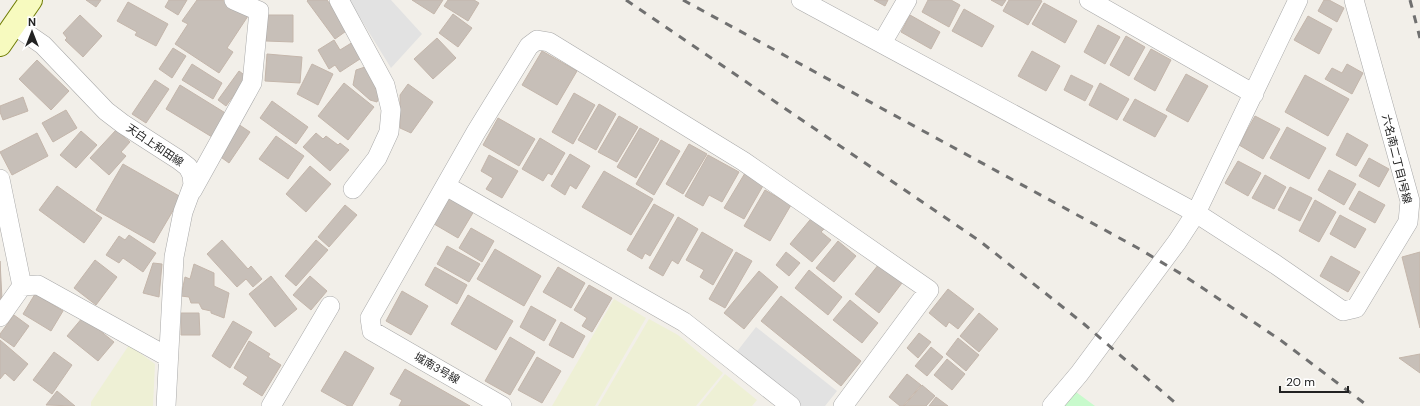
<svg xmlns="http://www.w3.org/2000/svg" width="1420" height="406" viewBox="0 0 1420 406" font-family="'DM Sans','Noto Sans JP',sans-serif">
<rect width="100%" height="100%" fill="#f2efe9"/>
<path fill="#eef0d5" d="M614,299L646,318L595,406H552Z
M649,319L678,335L723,373L696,406H598Z
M129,345L155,364L153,406H91V402Z
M725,374L757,400L752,406H699Z"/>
<path fill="#c8facc" d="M1076,392L1095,406H1064Z"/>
<path fill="#e2e2e2" d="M349,0H391L422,34L391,68Z
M756,327L837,391L825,406H800L735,354Z"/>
<path fill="#c7bfb8" stroke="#c4b6ab" d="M86,0H101L96,7Z
M169,0H187L178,15L165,7Z
M197,0H222L250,13L227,48L233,52L219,73L175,44L188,24L182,21Z
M308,0H327L349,29L335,39L307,1Z
M412,0H443L434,14Z
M448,0H474L479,3L468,21L444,6Z
M874,0H888L885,6Z
M928,0H951L960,5L949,27L922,12Z
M991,0H1006L1002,6Z
M1009,0H1040L1042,1L1028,25L1003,11Z
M1324,0H1329L1344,8L1337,22L1318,11Z
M128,2L168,24L156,46L135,35L137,32L117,21Z
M1044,3L1077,21L1065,43L1032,24Z
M964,9L994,26L982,47L952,31Z
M453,14L472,28L458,47L439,33Z
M80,15L102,36L83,57L65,40L67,38L63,33Z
M266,15H293V42L266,41Z
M910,15L940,32L931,49L901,32Z
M1308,16L1332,29L1319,54L1294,40Z
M1098,25L1120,37L1105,64L1084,52Z
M1126,36L1145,47L1129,76L1110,65Z
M437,38L456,58L433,79L414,59Z
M334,40L340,50L353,42L363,57L340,72L335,65L329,69L318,50Z
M173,48L186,56L172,78L159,69Z
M1151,49L1171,60L1155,91L1134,79Z
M542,51L577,71L557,105L522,85Z
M1032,51L1060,66L1046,91L1018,76Z
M267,54L302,57L300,83L265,81Z
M37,60L69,91L51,110L19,79Z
M192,64L222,83L213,99L182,80Z
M312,64L333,74L318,105L297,94Z
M1347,64L1363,73L1352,94L1325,79L1332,68L1342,73Z
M368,66L379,96L377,102L370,100L353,85L356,70Z
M239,71L247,77L226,106L218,100Z
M1186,74L1208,86L1188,122L1166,110Z
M1071,75L1093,86L1085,101L1064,90Z
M1305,75L1349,99L1328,136L1285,112Z
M155,80L169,89L146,123L132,114Z
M344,83L374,107L348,140L318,116Z
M1100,83L1129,99L1117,120L1089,105Z
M408,84L433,102L411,133L400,128V95Z
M180,85L227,114L212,137L166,109Z
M574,93L595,105L573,144L552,132Z
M23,97L28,111L3,120L0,112V106Z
M1135,99L1167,116L1155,137L1123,120Z
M272,101L308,127L296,144L260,118Z
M599,104L616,114L596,150L578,140Z
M66,110L77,128L53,142L42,123Z
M619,116L638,127L617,162L598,152Z
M1255,116L1280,129L1263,159L1239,145Z
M498,118L535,139L519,166L483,145Z
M238,124L250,132L229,163L218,155Z
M1287,127L1326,148L1309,179L1270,158Z
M640,128L659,139L636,178L617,167Z
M116,130L130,142L121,152L126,156L109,175L90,158Z
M81,131L97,145L76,168L60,155Z
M37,133L48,156L12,175L0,152Z
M316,133L323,139L326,136L338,145L340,143L349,150L330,171L303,147Z
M1347,133L1368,145L1356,166L1336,155Z
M276,136L304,156L288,179L259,159Z
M540,138L565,153L552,175L548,173L543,181L522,169Z
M661,140L680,151L654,195L636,184Z
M689,144L707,154L683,194L666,184Z
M570,154L590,166L576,189L570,185L565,195L551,186Z
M489,155L518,171L502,198L486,189L493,178L481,171Z
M708,155L739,172L722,202L709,195L703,206L685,196Z
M1369,158L1389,169L1379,187L1359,176Z
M1238,161L1261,173L1248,196L1225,183Z
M123,164L181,197L154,243L96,210Z
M310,166L331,184L306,212L286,194Z
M1329,170L1356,184L1344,205L1318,190Z
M604,171L653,199L631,235L582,207Z
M745,173L764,184L744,219L724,208Z
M1265,175L1286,187L1274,209L1252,198Z
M57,186L102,218L84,243L39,210Z
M1290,187L1312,198L1300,221L1278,210Z
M765,190L791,205L770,241L744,226Z
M1359,191L1385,205L1375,223L1349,209Z
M450,197L474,211L458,238L434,224Z
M1315,200L1336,212L1319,242L1299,231Z
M654,204L674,215L650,256L645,253L642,259L627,250Z
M345,205L357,215L329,247L318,237Z
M814,215L827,226L821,232L831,240L812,262L790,244Z
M1340,215L1366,229L1355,248L1330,234Z
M678,217L698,229L678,264L672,260L663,276L649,268Z
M471,228L494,241L482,262L459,248Z
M702,232L733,250L713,285L700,277L704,270L686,260Z
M129,235L156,253L143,272L123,258L119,263L106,255L119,236L125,240Z
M222,240L248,269L251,266L262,279L253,287L246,279L237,287L207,254Z
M316,240L328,250L296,286L285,276Z
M838,241L856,256L834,282L816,268Z
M447,246L480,264L469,282L437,264Z
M495,249L541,276L524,306L477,279Z
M736,252L752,261L725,308L709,299Z
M786,252L800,263L789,276L776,265Z
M1420,252V328L1402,257Z
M1331,256L1360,272L1348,292L1320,276Z
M95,260L117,277L96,305L74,288Z
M0,261L2,299H0Z
M153,263L162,264L159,297L143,293Z
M194,264L214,273V286L229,293L224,318L211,313V311L202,309L199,303H191L189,297L181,296L185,277L190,279Z
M879,264L902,283L879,313L855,294Z
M435,267L467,285L457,304L425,285Z
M558,267L585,283L571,308L543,292Z
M809,270L842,297L828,315L795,288Z
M759,271L778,287L744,329L724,313Z
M271,276L297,309L275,327L249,294Z
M310,276L327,291L311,310L293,295Z
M589,285L612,298L592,332L582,326L587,318L574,310Z
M948,289L974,309L958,329L949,322L946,327L929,313Z
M402,291L428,306L411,335L386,321Z
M35,294L63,311L51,331L23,314Z
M468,295L513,321L496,350L451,324Z
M781,296L861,361L841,386L761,321Z
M850,300L878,323L862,343L833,320Z
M531,306L556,320L544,341L520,327Z
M181,313H199L200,335H181Z
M979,313L998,329L979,352L960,336Z
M14,315L29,326L14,347L0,337V334Z
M83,317L114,342L98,361L67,336Z
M233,321L252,332L230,368L212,356Z
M561,322L585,336L573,358L549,345Z
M919,333L931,342L918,358L907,348Z
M510,337L535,352L510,395L485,381Z
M958,338L979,355L966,371L946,354Z
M0,340L28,364L14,381L5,373L0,379Z
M249,341L270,354L268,357L281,365L262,396L243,384L248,377L234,368Z
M931,347L943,357L927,376L915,366Z
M345,351L374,368L352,406H348L321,391Z
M54,352L72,365L52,394L33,380Z
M1420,354V373L1399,358Z
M537,357L561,371L542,403L518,390Z
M947,359L965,374L952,390L934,375Z
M405,369L470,406H399L402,400L390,394Z
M907,374L921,385L903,406H900L889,397Z
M922,385L935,396L926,406H904Z
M57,391L75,406L46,405Z
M936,397L948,406H929Z"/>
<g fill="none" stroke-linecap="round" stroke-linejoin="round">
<defs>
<path id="street" d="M339,0L385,85L391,110L389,132L377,158L353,189
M801,0L1196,213L1275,264L1343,311L1356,308L1408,222L1410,201L1354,0
M1089,0L1254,94
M14,25L43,45L106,111L123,124L179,160L188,167L192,175L193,185L183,212L174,257L166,406
M882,43L907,0
M0,179L22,286L38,285L168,357
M446,186L684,322L791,406
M192,191L252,83L259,11L234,0
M0,317L22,286
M271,406L330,306
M502,406L372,331L370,318L476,132L529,46L537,40L549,42L743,161L929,290L843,406
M1052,406L1079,374L1177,242L1196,213L1298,0"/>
<path id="secondary" d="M0,45L31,0"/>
</defs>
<use href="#street" stroke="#a9a9a9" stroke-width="20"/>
<use href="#secondary" stroke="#707d05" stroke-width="24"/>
<use href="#street" stroke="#fff" stroke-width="19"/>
<use href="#secondary" stroke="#f7fabf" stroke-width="22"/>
<path stroke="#707070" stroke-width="3" stroke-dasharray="8 8" stroke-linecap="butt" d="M626,0L981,242L1084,324L1179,406
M683,0L1136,247L1183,275L1279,339L1368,406
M1410,0L1420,38"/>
</g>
<g text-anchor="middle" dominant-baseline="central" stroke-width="3.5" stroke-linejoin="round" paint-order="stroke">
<g font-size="11" fill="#222" stroke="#fff">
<text transform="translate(155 145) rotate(34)">天白上和田線</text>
<text transform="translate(1397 159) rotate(76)">六名南二丁目1号線</text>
<text transform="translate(437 368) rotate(30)">城南3号線</text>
</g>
</g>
<g transform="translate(32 32)" stroke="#ffffff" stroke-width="3" paint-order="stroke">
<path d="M0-3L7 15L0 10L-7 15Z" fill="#222222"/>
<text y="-6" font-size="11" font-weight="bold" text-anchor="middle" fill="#222222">N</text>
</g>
<path d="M1280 386v6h68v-6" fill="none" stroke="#222222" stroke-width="2"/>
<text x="1286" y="386" font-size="12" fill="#222222" stroke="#ffffff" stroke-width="3" paint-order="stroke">20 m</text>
</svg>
